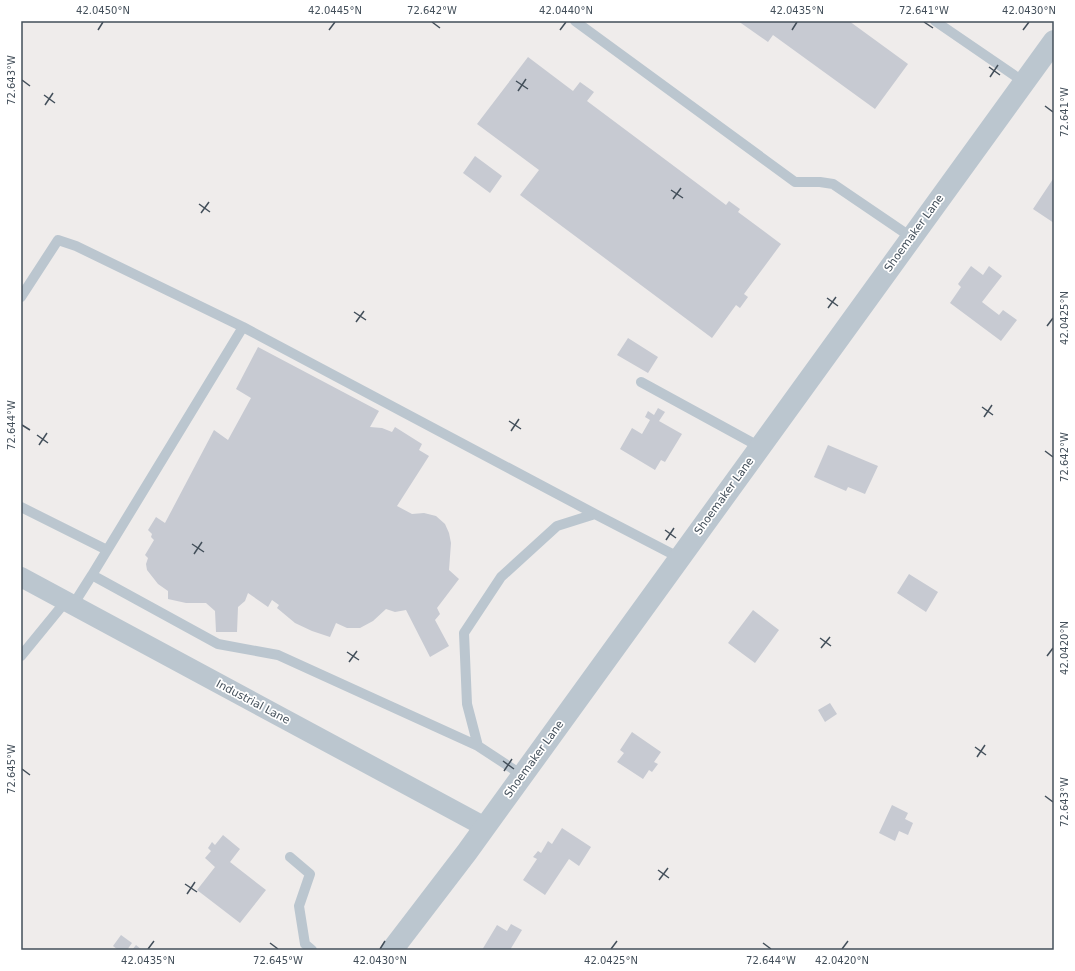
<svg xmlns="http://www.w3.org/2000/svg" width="1075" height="971" viewBox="0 0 1075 971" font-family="'DejaVu Sans',sans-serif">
<rect width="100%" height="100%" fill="#efeceb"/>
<path fill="#c7cad2" d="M738,21H849L908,64L875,109L773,35L768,42Z
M528,57L573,91L580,82L594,92L587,101L726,205L729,201L740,209L738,212L781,244L744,294L748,297L740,308L736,305L712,338L520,195L539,170L477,124Z
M475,156L502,176L490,193L463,173Z
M1053,179L1054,180V223L1033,209Z
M971,266L983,275L989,266L1002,276L982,302L999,315L1003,310L1017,320L1001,341L950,303L961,287L958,284Z
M628,338L658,357L648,373L617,355Z
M258,347L379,411L370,427L382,428L392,432L395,427L422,444L419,450L429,456L397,506L412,514L424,513L436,516L445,524L449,533L451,543L449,570L459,579L437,608L440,614L435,620L449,646L430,657L406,610L395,612L386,609L373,621L360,628H347L336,623L330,637L312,631L295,623L277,608L279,605L272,600L268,607L248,593L245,601L238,607L237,632H216L215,611L206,603H186L168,599V591L158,584L147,570L146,564L148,558L145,555L154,540L151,537L152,534L148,530L156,517L165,523L214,430L228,440L251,398L236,389Z
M658,408L665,412L659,421L682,434L665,462L661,460L655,470L620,449L632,428L642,434L650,420L645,417L648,411L654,415Z
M828,445L878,466L865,494L848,487L846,491L814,477Z
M909,574L938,592L926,612L897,593Z
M753,610L779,630L755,663L728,643Z
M830,703L837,714L825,722L818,710Z
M632,732L661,752L654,762L658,764L652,772L649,770L643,779L617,762L624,753L620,750Z
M892,805L908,813L905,819L913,823L908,835L899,831L895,841L879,833Z
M562,828L591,847L579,866L569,859L545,895L523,880L537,859L533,857L538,851L541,853L548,841L552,844Z
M223,835L240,849L230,862L266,890L240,923L197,890L215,867L205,858L211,851L208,848L212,842L215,845Z
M511,924L522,930L510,950H482L497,925L507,931Z
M121,935L132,943L127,950H118L113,946Z
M136,945L142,950H132Z"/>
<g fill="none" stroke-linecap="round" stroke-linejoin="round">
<path stroke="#bbc6cf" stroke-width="10" d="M575,21L795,182H820L833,184L911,237
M935,21L1024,82
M21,297L58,240L76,246L243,327L92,575
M243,327L595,514
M641,382L760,447
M21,507L107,550
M73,605L92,575L218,644L278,655L478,746
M21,656L66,601
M522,775L478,746L467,704L464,633L501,577L557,526L595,514L680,558
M290,857L310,874L299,906L305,944L312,950"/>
<path stroke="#bbc6cf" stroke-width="20" d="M21,577L485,827"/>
<path stroke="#bbc6cf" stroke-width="22" d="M392,950L467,852L1054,41"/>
</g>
<path fill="none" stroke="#434f5a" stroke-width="1.5" d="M432,22L440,28M924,22L933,28M98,30L103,22M329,30L335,22M560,30L566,22M792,30L797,22M1023,30L1029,22M989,67L1000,75M990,77L998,65M22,80L30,86M516,81L528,89M518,91L526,79M44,95L55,103M45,105L53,93M1045,106L1053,112M671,190L683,198M673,199L681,188M199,204L210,212M201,213L209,202M827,298L838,306M828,308L836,297M354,312L366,320M356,322L364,311M1047,326L1053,318M982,407L993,415M984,417L992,405M509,421L521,429M22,425L30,430M511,431L519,419M37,435L48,443M39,445L47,433M1045,451L1053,457M665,530L676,538M666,540L674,528M192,544L204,552M194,554L202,542M820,638L831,646M821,648L830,637M347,652L359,660M1047,656L1053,648M349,662L357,651M975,747L986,755M977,757L985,745M503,761L514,769M22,769L30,775M504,771L512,759M1045,796L1053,802M658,870L669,878M659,880L668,868M185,884L197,892M187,894L195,882M270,943L278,949M763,943L771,949M148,949L154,941M380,949L385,941M611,949L617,941M842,949L848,941"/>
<g text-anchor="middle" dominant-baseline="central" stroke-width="3.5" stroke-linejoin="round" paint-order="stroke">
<g font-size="11" fill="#434f5a" stroke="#fff">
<text transform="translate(914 233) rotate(-54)">Shoemaker Lane</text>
<text transform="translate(724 496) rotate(-54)">Shoemaker Lane</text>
<text transform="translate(253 702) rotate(28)">Industrial Lane</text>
<text transform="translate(534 759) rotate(-54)">Shoemaker Lane</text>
</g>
</g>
<rect width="1075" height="971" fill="none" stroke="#ffffff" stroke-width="44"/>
<rect x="22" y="22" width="1031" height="927" fill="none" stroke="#434f5a" stroke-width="1.5"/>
<g font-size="10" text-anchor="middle" fill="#434f5a">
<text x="103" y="14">42.0450°N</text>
<text x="335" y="14">42.0445°N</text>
<text x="432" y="14">72.642°W</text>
<text x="566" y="14">42.0440°N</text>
<text x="797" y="14">42.0435°N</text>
<text x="924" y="14">72.641°W</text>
<text x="1029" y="14">42.0430°N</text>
<text transform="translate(11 80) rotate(-90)" y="4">72.643°W</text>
<text transform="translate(1064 112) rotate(-90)" y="4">72.641°W</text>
<text transform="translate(1064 318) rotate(-90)" y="4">42.0425°N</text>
<text transform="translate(11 425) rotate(-90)" y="4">72.644°W</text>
<text transform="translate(1064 457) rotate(-90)" y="4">72.642°W</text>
<text transform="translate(1064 648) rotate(-90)" y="4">42.0420°N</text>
<text transform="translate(11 769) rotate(-90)" y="4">72.645°W</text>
<text transform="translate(1064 802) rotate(-90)" y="4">72.643°W</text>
<text x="148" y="964">42.0435°N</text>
<text x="278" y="964">72.645°W</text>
<text x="380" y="964">42.0430°N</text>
<text x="611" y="964">42.0425°N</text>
<text x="771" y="964">72.644°W</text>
<text x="842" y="964">42.0420°N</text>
</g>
</svg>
